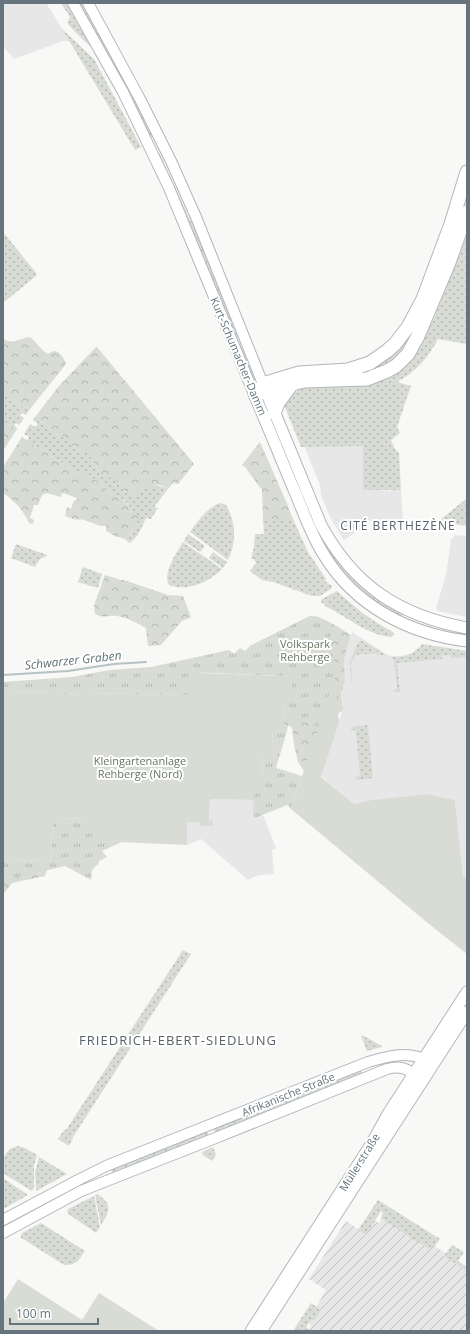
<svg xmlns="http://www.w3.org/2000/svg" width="470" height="1334" viewBox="0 0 470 1334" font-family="'Open Sans',sans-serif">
<defs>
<pattern id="industrial-furrows" width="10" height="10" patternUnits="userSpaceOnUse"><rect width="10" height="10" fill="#e6e7e6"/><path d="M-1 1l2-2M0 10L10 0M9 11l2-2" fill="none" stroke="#bec0c0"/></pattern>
<pattern id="grass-dots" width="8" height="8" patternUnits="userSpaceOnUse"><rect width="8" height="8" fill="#d8dcd5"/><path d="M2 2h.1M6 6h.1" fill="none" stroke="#b3b7b2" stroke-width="1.8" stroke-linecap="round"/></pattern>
<pattern id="forest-crowns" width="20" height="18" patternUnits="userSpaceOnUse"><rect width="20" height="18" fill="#d8dcd5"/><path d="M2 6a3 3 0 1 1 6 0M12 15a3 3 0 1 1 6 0" fill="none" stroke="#b3b7b2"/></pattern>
<pattern id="park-tufts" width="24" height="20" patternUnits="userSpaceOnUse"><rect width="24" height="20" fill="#d8dcd5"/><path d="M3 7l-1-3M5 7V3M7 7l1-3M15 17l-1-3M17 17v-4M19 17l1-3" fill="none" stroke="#b3b7b2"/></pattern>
</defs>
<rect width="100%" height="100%" fill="#f8f8f6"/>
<path fill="#e6e7e6" d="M3,3H46L71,43L68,41H63L14,59L3,46Z
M304,446H363V489H378L384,491L401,490L403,521H368L362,528L344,540L345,542L330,517L321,495L320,485Z
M455,535L467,536V617L437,611L436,608L446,575L451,540Z
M352,632L387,655L392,656H401L412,653H467V879L463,877L455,800L427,794L371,800L354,804L321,776L342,712L343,711L341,694L345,681L344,659Z
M210,799L254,800L253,813L255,818L263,815L276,848L272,850L274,874L259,875L248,880L201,839L187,845V822L200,823V826L209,821Z"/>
<path fill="url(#industrial-furrows)" d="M382,1218L430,1250L433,1245L467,1267V1331H312L309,1329L311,1325L307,1322L326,1290L309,1279L346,1221L364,1233L373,1220L379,1223Z"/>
<path fill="url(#grass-dots)" d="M61,3H66L91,47L79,36L67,23L70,17Z
M77,3H82L130,89L153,136L150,138Z
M62,29L94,59L141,147L135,150Z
M158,153L160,154L190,220L196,230L255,374L253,375L239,339L233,331Z
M3,232L37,274L36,276L3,303Z
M467,235V344L438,339C428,358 416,372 397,382L411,386L397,427L400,433L391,440L395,449L399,453L401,490C388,491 376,489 363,490V446L301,447L284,405L294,393L308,384L378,380L429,319L433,321Z
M415,329L403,355L366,376L358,372Z
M3,395C12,400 20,407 30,409L26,415L22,413L20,415L24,418L19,425L16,423L14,425L17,428V429L3,421Z
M263,399H264L315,524L403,614L402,617C363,598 332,567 314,527C308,513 303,498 297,484C286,456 274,427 263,399Z
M35,417L38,421L47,425L55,434L64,436L75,448L83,451L90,456L97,469L102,474L109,476L116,480L124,490L135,497C139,495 138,492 142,489C146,485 163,485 168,489L154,507L158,508L151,519L146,518C142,526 138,539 129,543L125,539L128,538L137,522L134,512L124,500L108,492L101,483L85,474L77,473L60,461L53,459L47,451L40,448H35L27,440L29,437L24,434L30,424L35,427L38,424L33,420Z
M467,498V526L438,522Z
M221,503L226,505C236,523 237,541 228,560L190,532C197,522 208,506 221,503Z
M292,517L308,552L326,579L325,581L332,586V588L320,596H312L273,582L262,580L250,571L256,563L254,559H251L254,547L255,534H264L263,520H280Z
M188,534L205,546L200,552L184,541Z
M183,542L222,569C209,582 188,592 169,585C162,574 177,552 183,542Z
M16,544L47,555V556L40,559L35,567L11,558Z
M213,552L227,562L223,568L209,558Z
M83,567L102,574L98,588L78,582Z
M337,591C354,607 372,621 393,632L394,634L392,637C369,636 347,617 327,607L321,602L322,599Z
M361,641H364L386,655H378L377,657L378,653L355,655L351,663L352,681H351L350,663L357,644Z
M422,644L467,651V657L451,658L450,655H442V659L397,663L400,692H393L397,688L394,661L392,657C406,658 414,654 422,644Z
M368,725L373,778L356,780L355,777L360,776L356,730H351V727Z
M183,950L191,954L73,1137V1138L69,1146L58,1139L64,1130H66Z
M362,1035L382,1046V1047L367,1051L361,1036Z
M360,1068L363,1074L216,1133L214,1131V1127Z
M207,1131L208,1134L207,1137L113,1173L110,1170Z
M18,1146L25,1148L37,1155L34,1165V1188L32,1191L3,1173C3,1160 3,1149 18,1146Z
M213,1147L216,1155L212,1161L203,1155L202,1152Z
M39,1157L67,1174L36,1191L35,1172Z
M3,1178L28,1195L3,1209Z
M97,1194C113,1204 110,1211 101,1225L95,1195Z
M94,1196L100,1227L96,1233L67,1213L68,1209Z
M378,1200L440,1239L435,1246H433L430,1250L381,1218L383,1213L381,1211L366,1235L358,1230Z
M41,1223L85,1251C79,1260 76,1266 64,1265L20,1237L22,1233Z
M452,1245L464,1252L458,1261L466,1267L467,1266V1271L444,1256Z
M311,1303L321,1310L314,1321L311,1320L306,1327L312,1331H293Z"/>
<path fill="url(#forest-crowns)" d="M30,337C36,342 42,351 48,354C50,353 52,351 55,351C60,351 65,360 66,364L30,409C20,407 12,400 3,395V338C12,346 19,338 30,337Z
M96,347H97L194,464L178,484L173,483L168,489L165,487L159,485L143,488L141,490L138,497H135L124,490L116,480L99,473L90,456L83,451L75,448L63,436L53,433L47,425L38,421L35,417L59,386Z
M3,421L17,429L3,451Z
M22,437L30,442L35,448H40L46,450L53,459L60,461L77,473L85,474L101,483L108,492L122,499L138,516L137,522L128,538L125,539L115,536L106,531V525L101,526L81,519L80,520L77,519L76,520L65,516L67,507L71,509L74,500L76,501L77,498L63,493L60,497L47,493L42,495L38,505H34L30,518L34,520L33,524L29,523C23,510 15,501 3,493V467Z
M260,442L288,506L292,517C283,520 273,523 263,520L262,490L245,467L242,465Z
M105,575L121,580H124L168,595L183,596L191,617L182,621L161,645L148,646L146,628C137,623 128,618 117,616C108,615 105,619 95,614L94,605Z
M310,616C322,615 341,629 351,635L344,659L345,681L341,694L343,711L334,715L307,763L304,771L298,762L294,745L292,728L288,725L284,726L285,700L293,674L250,646Z
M48,866L45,876L12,883L3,895V880Z"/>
<path fill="url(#park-tufts)" d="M310,616L318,617L330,623L335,677L319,727L294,719H285V700H291L284,676L190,672V695L85,693V695L54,694V692L3,691V682L72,677L110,670L151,667L229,650L234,654L240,648L245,651L250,646Z
M273,725L287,731L276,768L302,776L291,809L287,805L255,818L253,813L254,778H262L263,752H272Z
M58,818L90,819L98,836V841L122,842L102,851L107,857L99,861V863L92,870L91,880L65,866L11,879L3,890L4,860L48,861L51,860L53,822Z"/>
<path fill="#d8dcd5" d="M190,672H201V673L283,676L284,673L293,674L291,700H285L284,725H288L287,731L273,730L272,752H263L262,778H254V800L210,799L209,820L213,821V826H200V823L187,822V845L98,841V836L89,832L90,819L58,818L53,822L51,860L48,861L4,860L3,880V691L54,692V694L84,695L85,693L190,695Z
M332,687H336L339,722L321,777L354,804L371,800L427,794L455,800L463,877L467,879V954L429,924L291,809Z
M18,1279L82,1320L99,1293L159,1331H3V1303Z"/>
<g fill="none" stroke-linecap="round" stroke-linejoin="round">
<path stroke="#b7c2c5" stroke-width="2" d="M3,675L68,671L114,664L146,662"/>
<defs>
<path id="secondary" d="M73,3L123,92L169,188L254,394H267L196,217L171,161L140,99L88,3
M3,1220L80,1179L106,1166L368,1062C388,1056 410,1050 430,1062
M3,1233L81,1191L213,1139L387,1069C403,1065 407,1070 420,1077"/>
<path id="primary" d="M263,384L254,394C268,426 281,459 295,492C304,513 311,535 324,555C355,606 409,634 467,641
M267,394L321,525C354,586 400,616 467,628
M251,1331L372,1143L388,1114L467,992
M261,1331L467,1012"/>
<path id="highway" d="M263,384L299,373L348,370L370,363L387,351L395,344L408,327L423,299L451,224L467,172
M267,394L292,384L304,381L367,379L387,371L396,366L408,354L418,336L448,265L467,212
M274,413L278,403L292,384"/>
</defs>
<use href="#secondary" stroke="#b0b6ba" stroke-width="12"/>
<use href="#primary" stroke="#b2b7b9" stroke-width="13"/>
<use href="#highway" stroke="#b4b7ba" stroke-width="15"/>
<use href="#secondary" stroke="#fff" stroke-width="10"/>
<use href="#primary" stroke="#fff" stroke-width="11"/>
<use href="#highway" stroke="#fff" stroke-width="13"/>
</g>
<g text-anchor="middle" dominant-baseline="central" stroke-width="4" stroke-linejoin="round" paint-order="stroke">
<g font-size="11" fill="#66757d" stroke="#fff">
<text transform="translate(239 356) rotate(67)">Kurt-Schumacher-Damm</text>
<text transform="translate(288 1094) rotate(-22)">Afrikanische Straße</text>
<text transform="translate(359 1162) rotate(-58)">Müllerstraße</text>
</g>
<g font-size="11" fill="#697665" stroke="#fff">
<text x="305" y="643">Volkspark<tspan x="305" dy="13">Rehberge</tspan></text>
<text x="140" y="760">Kleingartenanlage<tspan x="140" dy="13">Rehberge (Nord)</tspan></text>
</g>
<g font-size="12" letter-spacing="1" fill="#586369" stroke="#fff">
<text x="398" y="525">CITÉ BERTHEZÈNE</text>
</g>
<g font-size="12" font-style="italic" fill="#617378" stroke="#fff">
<text transform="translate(73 660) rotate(-6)">Schwarzer Graben</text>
</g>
<g font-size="13" letter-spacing="1" fill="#586369" stroke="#fff">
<text x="178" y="1040">FRIEDRICH-EBERT-SIEDLUNG</text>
</g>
</g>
<rect width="470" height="1334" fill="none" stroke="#66757d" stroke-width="8"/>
<path d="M10 1318v6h88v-6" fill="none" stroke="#66757d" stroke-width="2"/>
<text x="16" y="1318" font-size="12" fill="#66757d" stroke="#ffffff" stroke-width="3" paint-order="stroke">100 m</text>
</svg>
